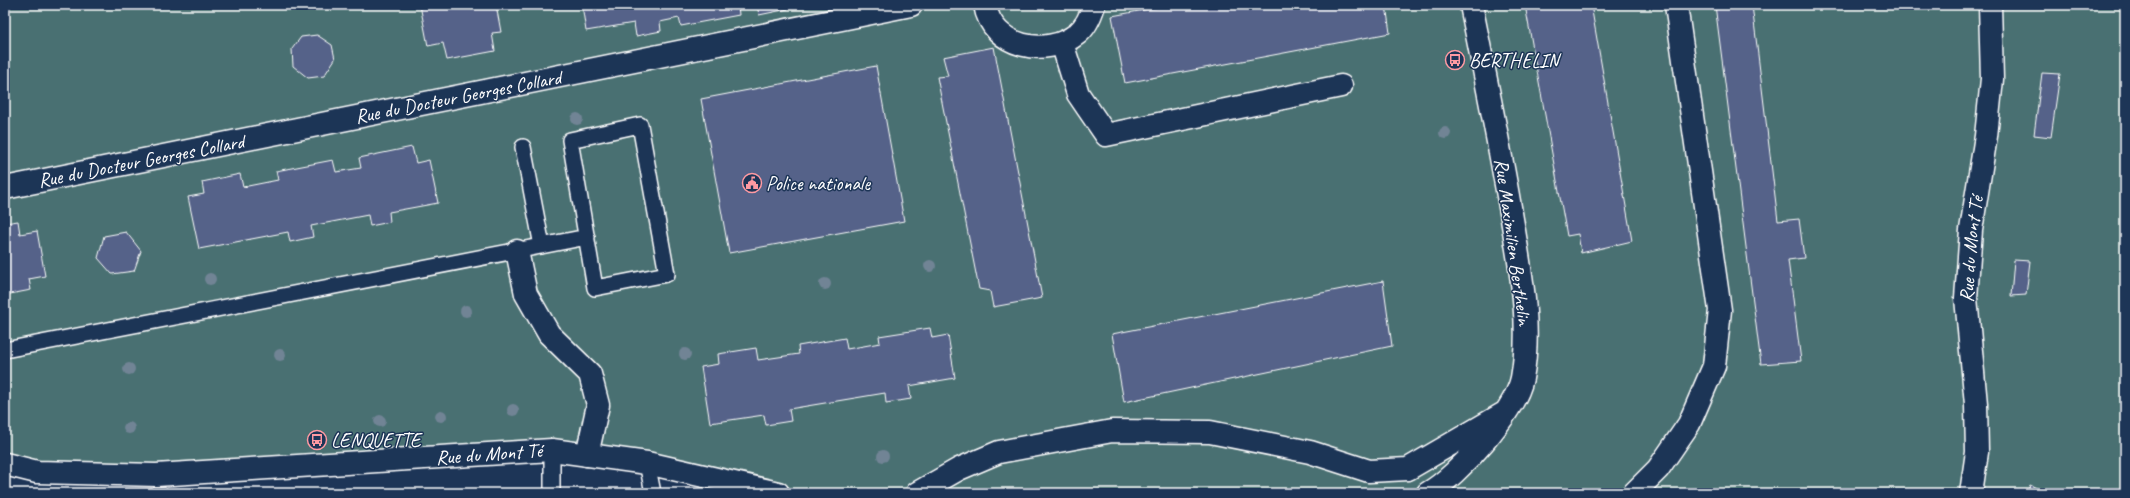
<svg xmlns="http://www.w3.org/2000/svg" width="2130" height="498" viewBox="0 0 2130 498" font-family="Caveat,sans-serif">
<rect width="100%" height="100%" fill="#1d3557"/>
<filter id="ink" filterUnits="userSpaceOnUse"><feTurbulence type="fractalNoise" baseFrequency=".025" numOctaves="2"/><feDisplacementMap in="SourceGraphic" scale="8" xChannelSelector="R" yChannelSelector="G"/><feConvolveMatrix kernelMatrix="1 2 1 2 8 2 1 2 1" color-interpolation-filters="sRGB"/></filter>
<g filter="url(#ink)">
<path fill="#496f72" stroke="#a4b7b8" d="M5,5H2125V493H778L552,450L282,468L5,464Z"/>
<path fill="#546289" stroke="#fff" d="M420,5H496L501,32L492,33L495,51L447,60L443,43L428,46Z
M582,5H740H738L739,15L681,26L679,18L660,22L661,31L636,36L634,23L586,31Z
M757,5H787L788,9L759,15Z
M1171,5H1386L1390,33L1125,83L1112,16Z
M1525,5H1591L1632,241L1581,253L1578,234L1567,236Z
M1715,5H1752L1778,221L1799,219L1804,258L1788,260L1801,361L1761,364Z
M317,35L332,45L335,59L324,76L308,78L293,66L292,49L301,37Z
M994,47L1042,298L993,307L990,291L979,289L937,77L948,76L943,57Z
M876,66L904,221L729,253L701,99Z
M2042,73L2060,74L2051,137L2034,135Z
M412,147L416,163L429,160L438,203L389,212L390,222L370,226L368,215L311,226L313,237L290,242L288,232L199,249L188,197L204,194L202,182L240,174L243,187L278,180L276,171L333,160L336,172L361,168L359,158Z
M18,221L20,234L37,231L45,276L29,279L31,290L5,295V223Z
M126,232L141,251L134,271L112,274L98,258L104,236Z
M2014,260L2030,261L2026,295L2011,296Z
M1383,281L1392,346L1124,402L1112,334Z
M930,328L932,338L948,335L955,378L909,386L911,399L886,403L885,393L789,409L791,421L766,425L764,415L710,423L701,367L719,364L718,354L756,348L758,360L799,354L798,346L845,338L847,349L880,343L879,336Z
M2030,485L2048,493H2027Z"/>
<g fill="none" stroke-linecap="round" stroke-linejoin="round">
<defs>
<path id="service" d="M640,125L667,274L595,288L570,140Z
M523,147L542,246
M5,350L587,237
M647,463L653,493
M552,493V450"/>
<path id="minor" d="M985,5C992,48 1047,58 1077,34C1086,27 1091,15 1094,5
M1062,43L1078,94L1106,135L1341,86
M5,188L911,5
M517,251L526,294L549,334L590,374L598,405L587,455
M917,493L959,469L999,452L1112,431L1210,432L1310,452L1369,471L1408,469L1506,412
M1428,493C1457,477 1516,411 1522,378C1532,323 1520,268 1511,213C1499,143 1485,74 1471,5
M1634,493L1658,469L1689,424L1714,366L1720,310L1676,5"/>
<g id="tertiary">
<path d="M5,464L37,472L156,475L552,450L647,463L778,493"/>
<path id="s1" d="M1971,493L1977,452L1976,404L1966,298L1971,230L1986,136L1992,79L1990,5"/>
</g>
</defs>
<use href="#service" stroke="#fff" stroke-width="18"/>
<use href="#minor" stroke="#fff" stroke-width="25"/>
<use href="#tertiary" stroke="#fff" stroke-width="25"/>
<use href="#service" stroke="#1d3557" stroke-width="15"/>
<use href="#minor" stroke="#1d3557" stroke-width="22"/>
<use href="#tertiary" stroke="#1d3557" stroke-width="22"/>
</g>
<g fill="#718495">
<circle cx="577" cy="119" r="6"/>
<circle cx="1445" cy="133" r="6"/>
<circle cx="930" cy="266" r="6"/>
<circle cx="210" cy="279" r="6"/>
<circle cx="825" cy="284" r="6"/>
<circle cx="466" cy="311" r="6"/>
<circle cx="685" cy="354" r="6"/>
<circle cx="280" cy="355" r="6"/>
<circle cx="129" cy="369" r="6"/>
<circle cx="513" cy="410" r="6"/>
<circle cx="441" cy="416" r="6"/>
<circle cx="380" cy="421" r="6"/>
<circle cx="129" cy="428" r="6"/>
<circle cx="883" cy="456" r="6"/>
</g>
</g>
<defs>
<symbol id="bus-ring" viewBox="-11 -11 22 22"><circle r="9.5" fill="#1d3557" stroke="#ff9aa2" stroke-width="1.5"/><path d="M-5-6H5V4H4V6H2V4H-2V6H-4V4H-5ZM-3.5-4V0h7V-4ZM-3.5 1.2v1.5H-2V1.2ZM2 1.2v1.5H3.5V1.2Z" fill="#ff9aa2"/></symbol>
<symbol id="civic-ring" viewBox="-11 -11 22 22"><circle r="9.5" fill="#1d3557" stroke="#ff9aa2" stroke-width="1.5"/><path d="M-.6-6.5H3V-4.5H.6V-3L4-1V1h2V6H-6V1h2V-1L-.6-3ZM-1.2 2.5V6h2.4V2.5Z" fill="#ff9aa2"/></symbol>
</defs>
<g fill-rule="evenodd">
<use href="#bus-ring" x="1444" y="49" width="22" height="22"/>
<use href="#civic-ring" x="741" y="172" width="22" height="22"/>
<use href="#bus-ring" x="306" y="429" width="22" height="22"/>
</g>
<g text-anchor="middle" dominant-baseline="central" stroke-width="3" stroke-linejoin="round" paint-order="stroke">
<g font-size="20" fill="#fff" stroke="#1d3557" text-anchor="start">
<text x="1469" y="60">BERTHELIN</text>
<text x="766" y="183">Police nationale</text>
<text x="331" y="440">LENQUETTE</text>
</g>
<g font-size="20" fill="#fff" stroke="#1d3557">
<text transform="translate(458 97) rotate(-11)">Rue du Docteur Georges Collard</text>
<text transform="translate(141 161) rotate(-11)">Rue du Docteur Georges Collard</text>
<text transform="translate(1513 242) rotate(82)">Rue Maximilien Berthelin</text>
<text stroke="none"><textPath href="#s1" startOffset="245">Rue du Mont Té</textPath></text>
<text transform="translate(489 454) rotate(-4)">Rue du Mont Té</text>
</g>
</g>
<rect width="2130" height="498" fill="none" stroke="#1d3557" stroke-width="20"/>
<rect x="10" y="10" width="2110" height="478" fill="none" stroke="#fff" stroke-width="1.5" filter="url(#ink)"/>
</svg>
